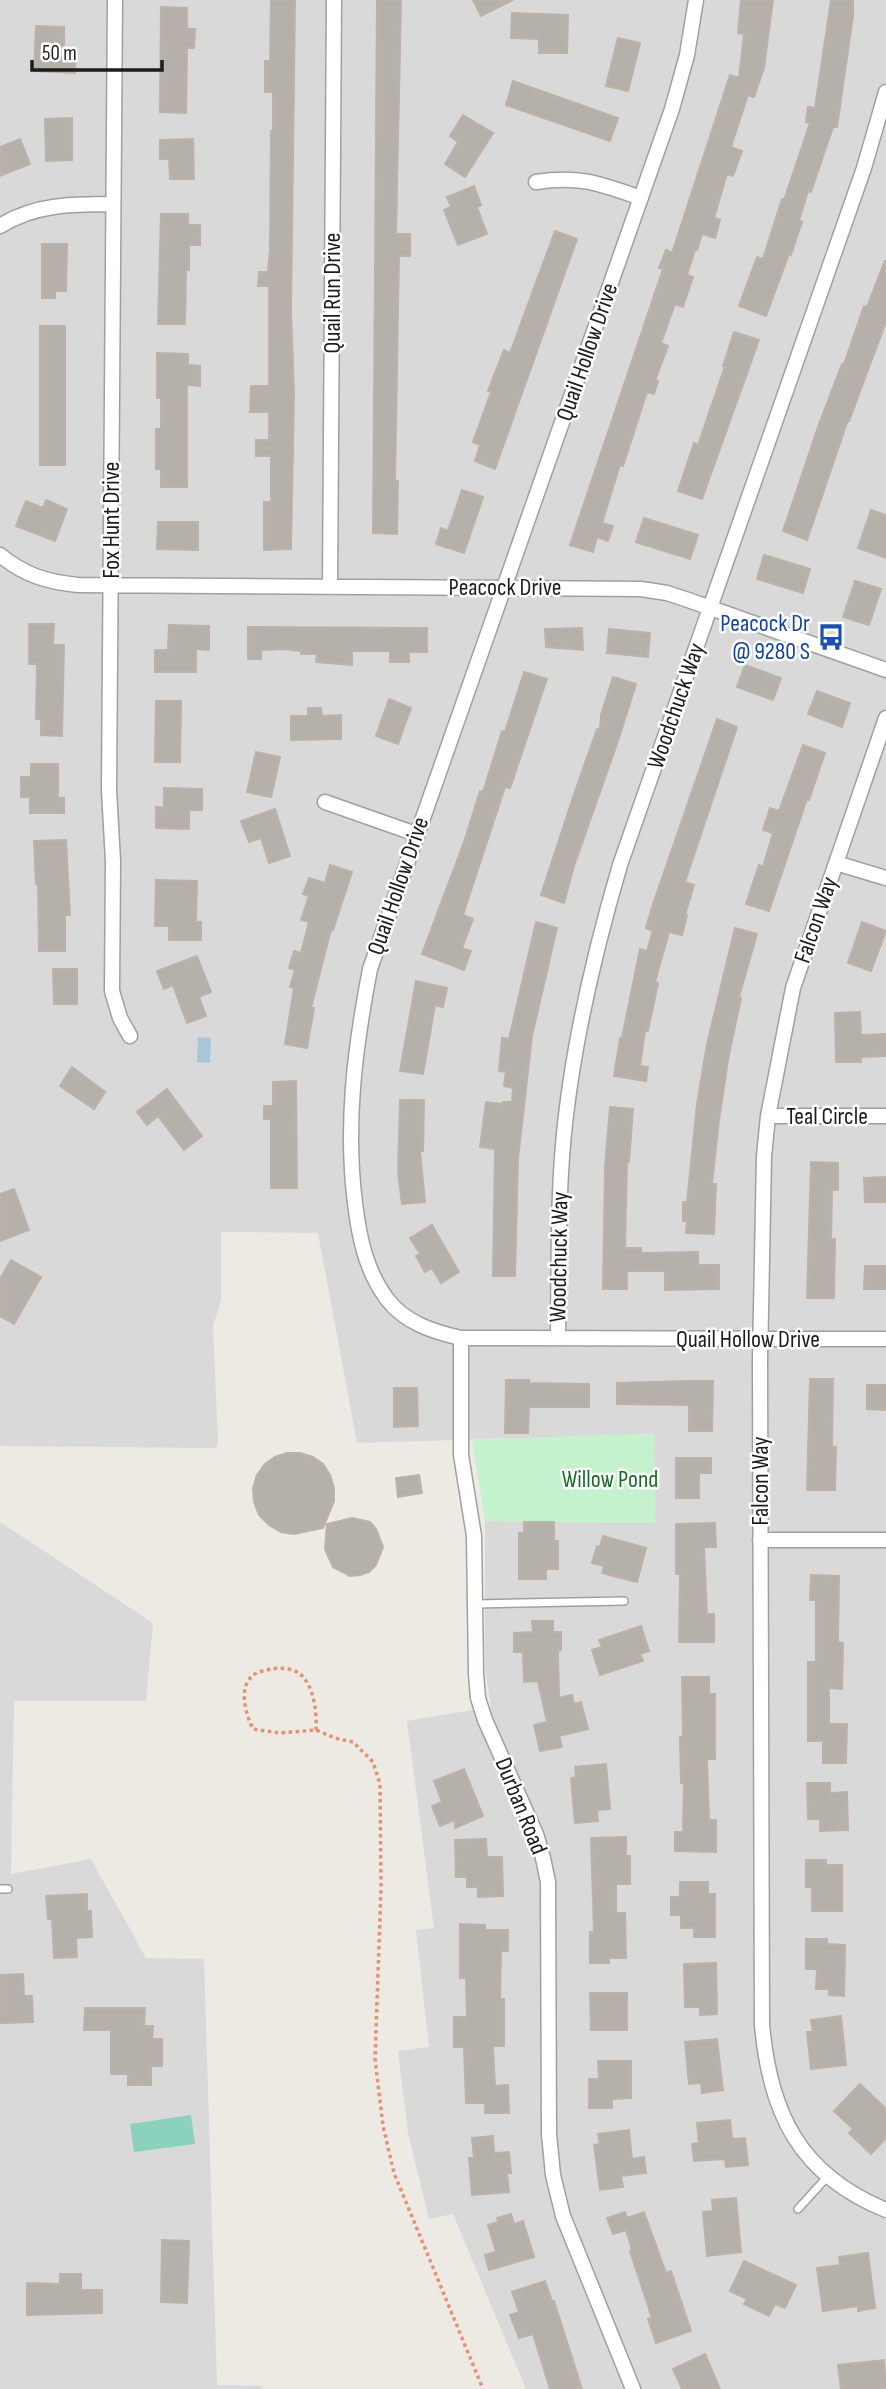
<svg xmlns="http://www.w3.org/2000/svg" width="886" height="2389" viewBox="0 0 886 2389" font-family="'Sofia Sans Condensed',sans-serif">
<rect width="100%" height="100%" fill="#eceae3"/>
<path fill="#dad9d9" d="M0,0H886V2389H526L453,2214L429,2219L408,2133L398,2051L429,2047L416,1930L434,1928L407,1721L491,1707L485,1667V1521L655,1523L654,1434L357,1443L318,1233L221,1232V1300L213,1326L218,1442L216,1448L0,1446Z
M0,1522L153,1623L146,1701H14L11,1874L91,1859L146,1958L204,1959L217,2385L262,2386V2389H0Z"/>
<path fill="#c4f2cd" d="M654,1434L655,1523L485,1521L472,1440Z"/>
<path fill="#8ad2be" d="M191,2115L195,2144L134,2152L130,2124Z"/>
<path fill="#a8c6d5" d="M198,1037L211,1038L210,1063L197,1062Z"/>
<path fill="#b5b0a9" stroke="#bcb2a7" stroke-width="2" d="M271,0H295L291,312L294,393L291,549L264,550V502H271V456H256V440H269V412H250L251,386H269V286H258L259,272H268L270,249L271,131H273V92H265V61H270Z
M377,0H401L396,234H410V256H399L395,481H398L397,534L373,533Z
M473,0H513L481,16Z
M741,0H773L764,68L754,97L748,95L731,147L742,151L733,176L727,174L714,218L720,220L715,238L702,234L697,250H695L687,275L693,277L683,307L675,304L661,343L668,346L655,381H658L654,394L647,392L623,466L620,465L602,523L613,526L608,541L597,537L593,552L570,545L663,269L659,268L666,250L672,253L730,75L739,78L744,34L738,33Z
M831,0H853V16L837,127H833L811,192L808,191L799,221L802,222L791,255L789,254L766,316L739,306L757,257L763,259L782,199L784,200L810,123L806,122L808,107L815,108Z
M161,7L187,8V29H195L194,48H187L186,113L160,112Z
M512,13L568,15L567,53H539V39L511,38Z
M36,26L64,27V52L76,53L75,73L34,71Z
M618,38L640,43L628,91L606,86Z
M513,81L618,118L610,141L506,105Z
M463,115L493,133L465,177L445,164L458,142L450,136Z
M72,118V160L46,161L45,119Z
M20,139L30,164L0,176V147Z
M193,139L194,179H170L169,159H160V140Z
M474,186L481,205L477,207L487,234L458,245L444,210L451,207L447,197Z
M161,214H188V225H200V245H189V270H186L185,324H158Z
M555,231L577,239L495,469L475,461L480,445L473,442L491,392L488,391L504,350L510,353Z
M42,244H67L66,291H55V298H42Z
M885,260L886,322L849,421L848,420L807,540L783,531L819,424L842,364H844L864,306L867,307Z
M40,326H65V465H40Z
M734,332L759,340L702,499L678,491L694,443L698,445L725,366H723Z
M157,353L188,354V365L200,366V386L187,385V487H161V469H156V429H161V398H157Z
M462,490L483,497L464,553L436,544L441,528L448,531Z
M46,500L67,509L55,541L16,526L26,501L43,508Z
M871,510L886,515V558L858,548Z
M644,518L698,535L690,559L636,542Z
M158,522H198V550L157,549Z
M764,555L810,569L803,593L757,579Z
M855,581L881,589L869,625L843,617Z
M29,624H54L53,645H64L62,736L41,735V719H36L37,664H29Z
M169,625L209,626V650L196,649V672H155V650H168Z
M248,627L427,628V652H409V662H390V651H352V665L316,662L317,654H301V651L284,649L261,650V659H248Z
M582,628L583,650L546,647L545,629Z
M609,629L650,633L648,657L607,653Z
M745,665L781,678L773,700L737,687Z
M524,672L547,679L510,788L505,787L463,915L473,919L462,948L471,951L464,970L422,954L464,842L480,791L483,792L502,731L505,732Z
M613,677L636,684L617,744L574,866L564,903L541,895L573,797L597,729H600L601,715Z
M817,691L850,703L842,727L808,714Z
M389,699L411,708L398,744L376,736Z
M156,701H181L180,762H155Z
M308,708H321L322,716L341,715V739L291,740V716H308Z
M717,719L737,727L685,882L694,885L685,915H687L682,935L669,932L655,982L658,983L648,1031H645L640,1066L648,1067L646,1081L614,1076L620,1038H622L640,949L647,951L653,931L646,928L652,907Z
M803,745L825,753L809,800L807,799L769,911L746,904L759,865L763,867L773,833L763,830L770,808L779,811Z
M256,752L280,757L271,797L247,792Z
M31,764H58V798H64V813H30V797H21V777H31Z
M164,788L202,789V810H189V829L156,828V807L164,808Z
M275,809L290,856L269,863L261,838L249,842L241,821Z
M66,840L70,915H65V951H39L38,884H36L34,841Z
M330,865L352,872L333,930H331L311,1008H314L307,1048L285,1044L294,988L290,987L295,970L289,968L294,951L301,953L309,922L301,920L309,896L303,894L309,878L325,883Z
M156,880L197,881L196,922H201V940H169V926H155Z
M536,922L557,928L532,1036L518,1159L515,1276H493L495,1149L480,1147L486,1102L502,1104L503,1102H512L513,1088L504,1086L506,1072L499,1071L502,1038L509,1039Z
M862,922L886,931L871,971L848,963Z
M735,928L757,934L739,997L741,998L728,1060L719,1120L712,1184H716L714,1234L686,1233L687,1221H683V1202H687L697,1104L707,1044Z
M197,956L211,992L199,997L206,1016L187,1023L173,985L164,989L157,971Z
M53,969H77V1004H54Z
M416,981L447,988L443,1007L435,1005L423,1074L400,1071Z
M860,1012L861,1035L886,1034V1056L861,1057V1062H836L835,1013Z
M72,1067L105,1092L94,1109L60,1086Z
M296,1081L297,1188H271V1119H264V1106H273V1082Z
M167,1089L202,1136L184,1150L158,1116L147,1125L137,1112Z
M400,1100H424L423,1151H420L425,1202L402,1204L398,1172Z
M610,1107L633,1109L629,1162H627L625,1248H641V1253L698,1252V1265H719V1289L665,1290V1271H627V1289H603L605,1167Z
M811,1162L838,1163V1190H832L831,1239H835L834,1298H807Z
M886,1177V1202H865L864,1178Z
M14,1189L29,1230L0,1241V1194Z
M432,1225L459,1272L441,1283L432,1268L425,1272L416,1256L420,1254L410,1238Z
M11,1260L41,1277L14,1324L0,1316V1279Z
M865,1266H886V1289H864Z
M810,1379H833L832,1447H836L835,1490H807Z
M506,1380H529V1383L589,1384V1407H529L528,1433H505Z
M689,1381H713L712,1431H689V1405L617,1404V1383Z
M867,1385H886V1410L867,1409Z
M394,1388H417L418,1426L394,1427Z
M287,1453H300L313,1457L323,1464L330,1475L334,1488V1501L323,1528L294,1534L281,1532L269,1525L259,1515L254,1502L253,1488L257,1475L265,1464L275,1457Z
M676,1458H711V1473H699V1498H676Z
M419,1475L422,1493L398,1497L396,1478Z
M352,1518L370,1522L376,1529L383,1547L376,1565L369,1572L360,1575L350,1576L333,1567L325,1549L327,1524Z
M524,1522H554V1541H558V1569H546V1579H519V1533H524Z
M715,1523L716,1547H704L707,1614H714V1642H679L680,1574H676V1524Z
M603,1536L646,1548L637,1582L602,1573L604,1566L592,1563L597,1546L600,1547Z
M811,1575L839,1576L838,1642L843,1643L842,1689L829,1688V1724H847L846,1763H823V1741H808V1662H816V1600H810Z
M532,1621H553V1632H561V1650L558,1651L559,1698L572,1695L574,1704L581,1702L588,1729L559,1736L562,1747L540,1751L534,1725L547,1722L538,1681L524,1682L523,1652H514V1633L533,1632Z
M641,1626L649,1651L640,1654L643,1661L600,1675L592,1650L602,1647L599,1640Z
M682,1677H709V1694H715V1759H707L709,1820H716V1852L675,1851V1832H683L684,1783H681L680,1737H683Z
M606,1764L610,1809L597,1810L598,1821L575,1823L571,1778L576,1777L575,1767Z
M464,1769L483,1816L455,1828V1820L440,1826L432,1806L442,1802L434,1781Z
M807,1783H830V1793L847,1792L848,1830L820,1831V1819H808Z
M626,1837V1856H630V1884H616V1913H625L626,1958H609V1963H590V1932H594L591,1838Z
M486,1839L487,1857H502L503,1896L478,1897V1887H467V1877H456L455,1840Z
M806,1860H826V1865H842V1911H812V1887H806Z
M680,1882H708V1894H715V1937H694V1928H681V1915H671V1897H680Z
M87,1894V1911H91L92,1937L76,1938L77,1957L54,1958L52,1919H48L46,1896Z
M460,1924L485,1925V1930H508V1951H501L500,1999H504V2046H493L495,2086L508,2085L509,2113H485V2103H466L464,2047H454V2017H467L466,1978H460Z
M806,1939H827V1944L845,1945L844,1996L829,1995V1989H816L817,1969H806Z
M716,1963L717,2014L700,2015V2007H685L684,1964Z
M23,1974L24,1996H32L33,2022L0,2023V1975Z
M590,1993H627V2030H591Z
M85,2008H145L144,2026H153L152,2039H162V2066H151V2085H128V2074H111V2030H84Z
M841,2016L846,2065L811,2069L807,2032H813L811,2020Z
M717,2039L723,2090L702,2093L701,2083L689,2084L685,2042Z
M598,2061H631V2098L612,2099V2108H589V2079H599Z
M860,2084L886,2109V2138L871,2154L849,2133L853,2129L834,2111Z
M730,2120L732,2139L745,2138L748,2165L726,2167L725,2159L694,2161L692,2144L699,2143L697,2123Z
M629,2130L632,2159L644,2157L646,2173L621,2176L623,2187L600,2190L594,2145L600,2144L598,2134Z
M493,2136L494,2153L509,2152L511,2173H507L509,2192L472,2195L469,2158H474L472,2138Z
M736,2198L741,2252L707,2256L703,2212L713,2211L712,2200Z
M625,2212L627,2218L644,2212L666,2273L671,2271L691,2331L656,2343L648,2319L652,2318L630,2251L632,2250L626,2230L613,2234L607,2218Z
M511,2214L514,2224L523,2221L534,2257L489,2270L485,2255L496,2252L488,2225L498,2222L497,2218Z
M162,2240L189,2241L187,2303L161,2302Z
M868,2253L875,2308L858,2311V2306L823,2311L817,2268L840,2265L839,2257Z
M744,2261L796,2285L785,2308L775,2304L769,2316L744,2304L747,2299L730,2291Z
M60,2274H81V2290H102V2313L27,2315V2283L60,2284Z
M545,2281L552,2301H554L582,2389H550L533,2334L519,2338L510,2315L519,2312L512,2292Z
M705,2354L720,2389H682L673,2369Z
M884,2360L886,2389H841L838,2365Z"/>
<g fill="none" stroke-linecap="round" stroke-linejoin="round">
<defs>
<path id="lane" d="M476,1604L624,1601
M0,1889H8
M798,2209L828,2176"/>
<path id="street" d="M115,0L109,790L113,861L112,991L120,1018L130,1036
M696,0L687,55L672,109L370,969C355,1047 345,1124 355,1203C359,1237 366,1271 387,1299C405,1323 434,1332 461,1338L886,1339
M536,182C579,175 601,184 641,198
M0,226C35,204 73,204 113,204
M0,555C24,575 47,582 78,585L641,589L667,593L691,601L886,670
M330,586L334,0
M886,718L793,988L768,1116L764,1156L760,1361L762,2025C770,2114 800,2175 886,2210
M325,802L416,834
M836,863L886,878
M768,1116H886
M461,1338V1455L474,1536L476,1673L478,1698L485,1720L536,1834L543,1858L548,1882L549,2134L553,2175L563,2216L633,2389
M558,1338C559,1264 557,1189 566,1115C576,1030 596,947 620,865L864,168L886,92
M760,1540H886"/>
</defs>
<use href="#lane" stroke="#a0a0a0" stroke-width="10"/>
<use href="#street" stroke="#a0a0a0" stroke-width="17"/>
<path stroke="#e88f78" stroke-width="3.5" stroke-dasharray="3.5 3.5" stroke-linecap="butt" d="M316,1730C317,1712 314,1685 299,1673C293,1669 279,1667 272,1669C266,1670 256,1672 252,1676C238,1689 246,1715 253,1729L280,1733L316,1730L335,1738L353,1742L373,1762L380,1784L381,1888L375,2059L383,2126L394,2173L483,2389"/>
<use href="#lane" stroke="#fff" stroke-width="7"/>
<use href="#street" stroke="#fff" stroke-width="14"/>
</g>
<defs>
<symbol id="bus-bare" viewBox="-9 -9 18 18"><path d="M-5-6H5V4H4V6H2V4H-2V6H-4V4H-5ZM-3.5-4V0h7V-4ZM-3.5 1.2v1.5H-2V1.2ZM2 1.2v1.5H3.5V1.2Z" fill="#1a4fb4" stroke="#fff" stroke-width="2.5" paint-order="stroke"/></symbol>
</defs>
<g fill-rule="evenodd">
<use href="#bus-bare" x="812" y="618" width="38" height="38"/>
</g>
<g text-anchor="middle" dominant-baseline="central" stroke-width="5" stroke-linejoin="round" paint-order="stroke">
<g font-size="24" fill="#1c1c1c" stroke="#fff">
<text transform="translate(332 293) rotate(-90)">Quail Run Drive</text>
<text transform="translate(587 352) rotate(-71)">Quail Hollow Drive</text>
<text transform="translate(111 520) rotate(-90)">Fox Hunt Drive</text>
<text x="505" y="587">Peacock Drive</text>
<text transform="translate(676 706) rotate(-71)">Woodchuck Way</text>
<text transform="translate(398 886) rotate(-71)">Quail Hollow Drive</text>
<text transform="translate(816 920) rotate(-71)">Falcon Way</text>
<text x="827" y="1116">Teal Circle</text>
<text transform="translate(559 1257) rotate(-89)">Woodchuck Way</text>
<text x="748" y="1339">Quail Hollow Drive</text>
<text transform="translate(760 1481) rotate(-90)">Falcon Way</text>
<text transform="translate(521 1806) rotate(68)">Durban Road</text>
</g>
<g font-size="24" fill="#164399" stroke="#fff" text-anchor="end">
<text x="810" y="623">Peacock Dr<tspan x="810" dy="28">@ 9280 S</tspan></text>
</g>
<g font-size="24" fill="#186c28" stroke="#fff">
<text x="610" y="1479">Willow Pond</text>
</g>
</g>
<path d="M32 60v10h130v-10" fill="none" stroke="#1c1c1c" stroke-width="3.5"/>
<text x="42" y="60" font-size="21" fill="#1c1c1c" stroke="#ffffff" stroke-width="5" paint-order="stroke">50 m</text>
</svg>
